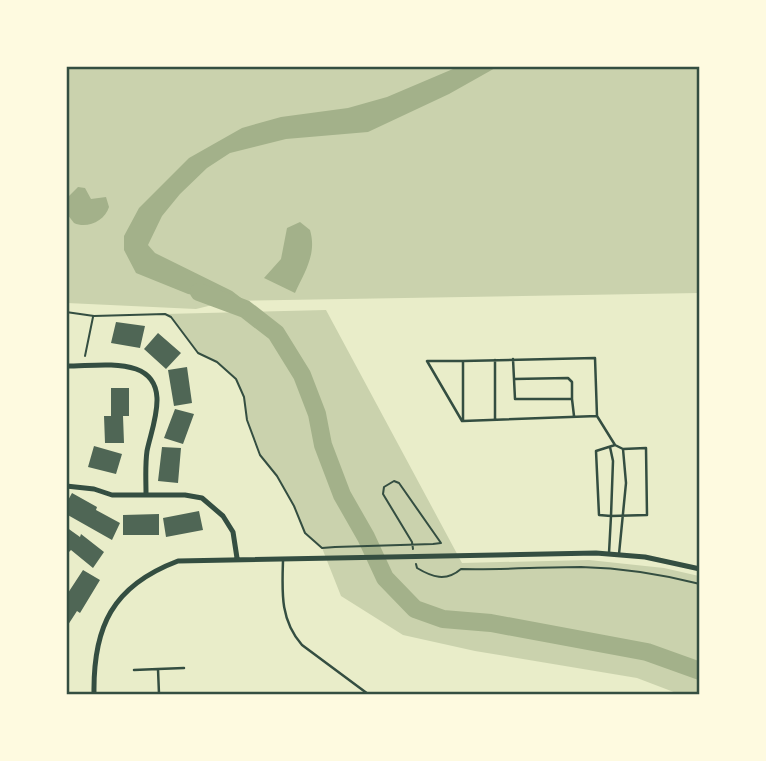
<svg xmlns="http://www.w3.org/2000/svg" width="766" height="761" viewBox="0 0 766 761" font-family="'Work Sans',sans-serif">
<rect width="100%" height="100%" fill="#e9edc9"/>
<path fill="#cad2ad" d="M66,67H699V293L229,301L196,309L67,303Z
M326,310L462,563L589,560L664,568L699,576V694H679L637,678L475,651L403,635L341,596L322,548L305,533L294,506L277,476L260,455L247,420L244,397L236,379L217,362L198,353L171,317L165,314Z"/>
<path fill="#a3b18a" d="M460,66L497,67L449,94L368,132L286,139L230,153L207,168L180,194L162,216L148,245L155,253L232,291L245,301H229L188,294L136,273L124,250V236L139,208L189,158L242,128L281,117L348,108L387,97Z
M78,187L85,188L91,199L106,197L109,207C105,221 87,229 74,223L67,214V198Z
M300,222L310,230C317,254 305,271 295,293L264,278L281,259L287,228Z"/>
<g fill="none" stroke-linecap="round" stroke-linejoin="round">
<path stroke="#a3b18a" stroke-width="18" d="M199,292L245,309L276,333L302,375L317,414L323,445L342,495L366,537L385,578L415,609L443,619L491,623L647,652L700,671"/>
</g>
<path fill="#4f6655" d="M116,322L145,326L140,348L111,343Z
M158,333L181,353L166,369L144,349Z
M187,367L192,403L174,406L168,370Z
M111,388H129V416H123L124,443H105L104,416H111Z
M175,409L194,414L183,444L164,438Z
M94,446L122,454L116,474L88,467Z
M162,447L181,448L178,483L158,481Z
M72,493L97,507L96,510L120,523L112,540L66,514V504Z
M199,511L203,530L166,537L163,518Z
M159,514V535H123V515Z
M66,527L80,537L81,534L104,552L93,568L71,550L69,552L66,550Z
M83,570L100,580L80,613L77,611L66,628V596Z"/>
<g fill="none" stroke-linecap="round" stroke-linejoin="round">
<path stroke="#344e41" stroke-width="2" d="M66,312L94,316L165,314L171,317L198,353L217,362L236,379L244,397L247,420L260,455L277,476L294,506L305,533L322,548L335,547L433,544L441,543L399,483L394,481L384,487L383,494L412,542L413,549
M85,356L93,317
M416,564L417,568C432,577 446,582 461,569C501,570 541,567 581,567C621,568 661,574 700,584"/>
<path stroke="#344e41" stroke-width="2.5" d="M513,359L515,399H572L574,416
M495,360V419
M514,379L568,378L572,382V399
M597,416L595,358L463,361V421L597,416L615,445
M462,421L427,361H463
M609,553L611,516L647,515L646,448L623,449L615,445L596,451L599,515L611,516L613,461L610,447
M619,554L626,483L623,449
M283,561C282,592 280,620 302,645L368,694
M134,670L158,669
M159,694L158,669L184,668"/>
<path stroke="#344e41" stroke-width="5" d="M66,366C89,366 115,362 136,369C172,382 152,426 147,451C145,465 146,480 146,494
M66,486L94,489L112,495H185L202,498L223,516L233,532L237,558
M94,694C93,627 112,586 178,561L596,553L645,557L700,569"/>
</g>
<rect width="766" height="761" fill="none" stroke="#fefae0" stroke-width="136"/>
<rect x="68" y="68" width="630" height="625" fill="none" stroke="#344e41" stroke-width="2.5"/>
</svg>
